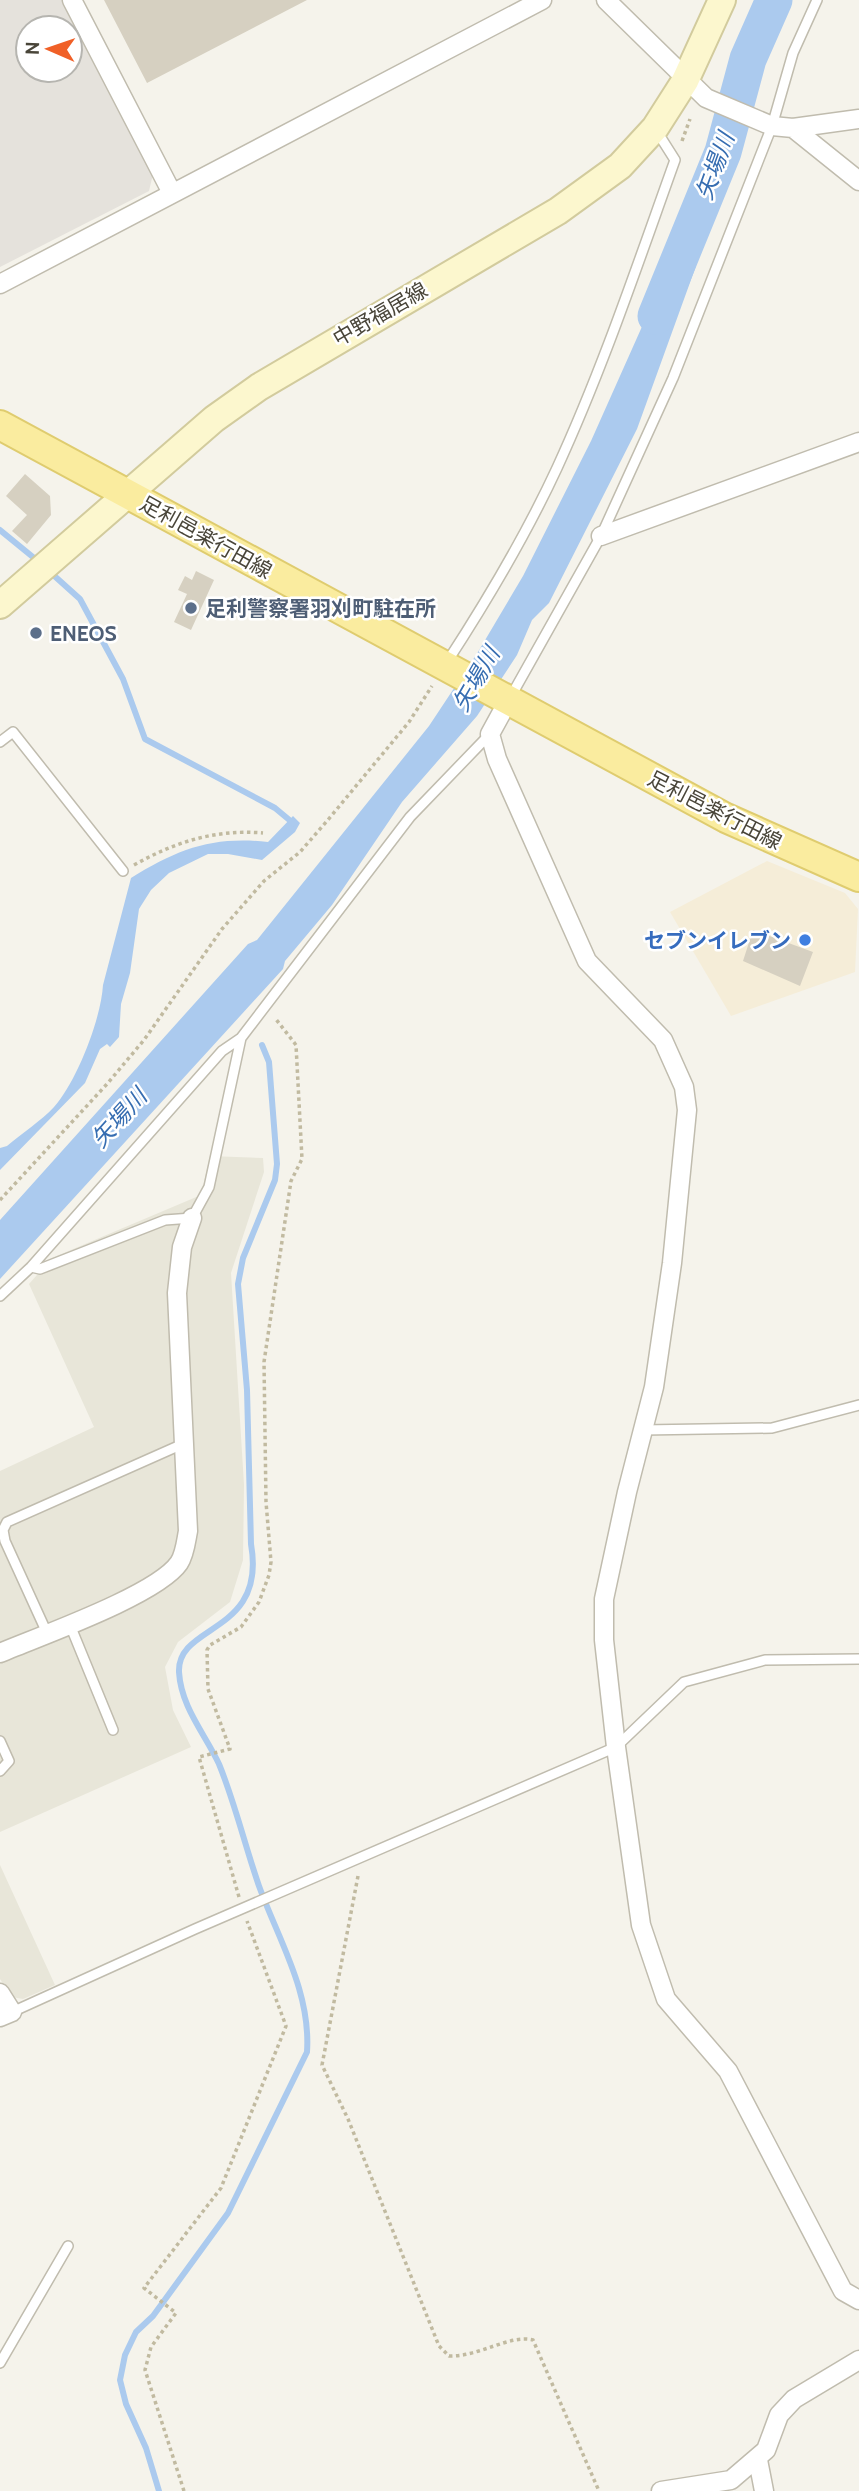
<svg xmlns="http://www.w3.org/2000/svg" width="859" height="2491" viewBox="0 0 859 2491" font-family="Cabin,'Noto Sans JP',sans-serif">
<rect width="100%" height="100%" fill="#f5f3eb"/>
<path fill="#e8e6d9" d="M210,1156L263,1158L264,1172L231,1273L244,1485L243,1560L230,1602L178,1642L165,1667L173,1710L191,1747L0,1832V1471L94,1427L29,1284L52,1258L201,1195Z
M0,1865L55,1985L23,1999L12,1997L0,1979Z"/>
<path fill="#f5edd8" d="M767,861L845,893L858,909L855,972L731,1016L670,912Z"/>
<path fill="#e5e2dc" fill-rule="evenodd" d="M0,0H64L153,174L149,191L0,267ZM28,28H70V70H28Z"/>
<path fill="#abcaee" d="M696,266L637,429L549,603L532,620L517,655L477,716L402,802L332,905L285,961L283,969L0,1279V1220L248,944L257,940L429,726L478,652L523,576L591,441L665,275Z
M293,816L300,823L295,832L262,860L228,854H208L169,873L151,890L139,909L130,973L121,1004L119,1037L110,1047L107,1044L100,1049L85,1083L0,1170V1148L7,1146C22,1133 41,1121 54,1107C77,1081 101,1019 103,985L131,878C178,849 212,836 268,842Z"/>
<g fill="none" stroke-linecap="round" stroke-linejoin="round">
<path stroke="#abcaee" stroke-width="6" d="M0,530L39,562
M50,572L80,599L123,679L145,739L275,808L293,823
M159,2491L146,2448L126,2404L120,2380L125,2355L136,2332L153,2316L228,2213L307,2052C311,1992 279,1941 259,1886C245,1846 235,1803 219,1764C205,1734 181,1707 179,1672C177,1623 267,1635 251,1544L247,1390L238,1284L243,1258L275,1180L277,1164L269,1062L262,1045"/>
<path stroke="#abcaee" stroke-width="37" d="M656,316L723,152L748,59L774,0"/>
</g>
<path fill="#d6d0c1" d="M104,0H307L147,83Z
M25,474L50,496L51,515L27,544L12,531L27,515L6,496Z
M196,571L214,580L191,630L174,622L187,594L178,590L185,576L192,580Z
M753,930L813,952L800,986L743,961Z"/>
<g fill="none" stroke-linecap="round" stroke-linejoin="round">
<defs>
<path id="lane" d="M447,662C488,599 526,535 557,468C603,368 638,263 675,160L656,130
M510,698L601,536L673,378L772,126L793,53L817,0
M0,742L13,732L123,871
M31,1267L40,1269L165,1220L192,1218L209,1187L241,1038
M0,1296L31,1267L222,1051L241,1038L410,817L490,734
M643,1430L772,1428L859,1405
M70,1625L113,1730
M47,1633L5,1541L3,1530L7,1522L185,1443
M0,1741L9,1761L0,1771
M12,2012L195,1929L616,1747L684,1682L765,1660L859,1659
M0,2363L68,2246"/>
<path id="street" d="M72,0L172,193
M606,0L706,98L772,126L793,128L859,119
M793,128L859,181
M0,284L542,0
M601,536L859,442
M508,701L490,734L497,759L587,961L663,1040L684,1087L687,1110L672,1263L654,1387L627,1492L604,1599V1640L616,1747L641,1925L666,1999L728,2071L843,2291L859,2300
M0,1653C40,1636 157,1595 179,1563C185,1554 186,1541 188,1531L177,1293L182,1247L192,1218
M0,1993L12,2012L0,2017
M758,2460L764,2491
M661,2491L731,2480L766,2450L779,2415L794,2399L859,2360"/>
<path id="secondary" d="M0,605L214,419L259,387L558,211L620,166L655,128L685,81L722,0"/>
<path id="primary" d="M0,425L726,818L859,877"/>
</defs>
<use href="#lane" stroke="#c0bcae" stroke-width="12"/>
<use href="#street" stroke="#c0bcae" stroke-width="21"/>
<use href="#secondary" stroke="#d2cb9d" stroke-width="30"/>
<use href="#primary" stroke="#dfcc6f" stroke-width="32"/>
<path stroke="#c1baa0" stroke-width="3.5" stroke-dasharray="3.5 3.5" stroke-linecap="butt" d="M682,141L690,119
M134,865C175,842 215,829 263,833
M0,1200L107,1084L144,1040L222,929L264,881L300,852L327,821L409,722L432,686
M358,1876L322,2065L348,2119L439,2346L449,2356C479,2357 510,2334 533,2340L599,2491
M239,1897L199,1757L230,1749L208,1689L207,1650L210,1645L241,1627L259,1602L269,1575L271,1562L266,1502L264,1362L291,1181L302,1159L296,1045L275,1018
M184,2491L145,2370L151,2347L176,2313L144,2288L221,2188L286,2026L247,1921"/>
<use href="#lane" stroke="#fff" stroke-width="9"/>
<use href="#street" stroke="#fff" stroke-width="18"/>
<use href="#secondary" stroke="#fcf7ce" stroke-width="26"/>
<use href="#primary" stroke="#faec9f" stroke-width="28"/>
</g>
<g fill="#5c6f8a" stroke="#fff" stroke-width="2.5">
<circle cx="191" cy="608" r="7"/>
<circle cx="36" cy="633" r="7"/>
</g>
<circle fill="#3f7fe0" stroke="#fff" stroke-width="2.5" cx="805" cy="940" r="7"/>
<g text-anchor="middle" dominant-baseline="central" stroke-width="5" stroke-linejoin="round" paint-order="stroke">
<g font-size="21" fill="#494539" stroke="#fff">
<text transform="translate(380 314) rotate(-30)">中野福居線</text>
<text transform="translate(206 537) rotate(29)">足利邑楽行田線</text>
<text transform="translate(715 810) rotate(27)">足利邑楽行田線</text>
</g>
<g font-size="21" font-weight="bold" fill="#4e5e75" stroke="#fff" text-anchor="start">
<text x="205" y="608">足利警察署羽刈町駐在所</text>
<text x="50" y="633">ENEOS</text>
</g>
<g font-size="21" font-weight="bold" fill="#366cbe" stroke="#fff" text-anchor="end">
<text x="791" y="940">セブンイレブン</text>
</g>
<g font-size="23" font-style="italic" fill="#366db1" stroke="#fff">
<text transform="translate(715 166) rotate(-70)">矢場川</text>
<text transform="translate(476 679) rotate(-60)">矢場川</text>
<text transform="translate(119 1118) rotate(-48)">矢場川</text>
</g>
</g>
<g transform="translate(49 49) rotate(272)"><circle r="33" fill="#ffffff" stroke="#b6b5b0" stroke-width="2"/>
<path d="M0-5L12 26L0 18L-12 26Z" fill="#f06027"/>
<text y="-10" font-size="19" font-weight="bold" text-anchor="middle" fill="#494539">N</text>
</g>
</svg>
